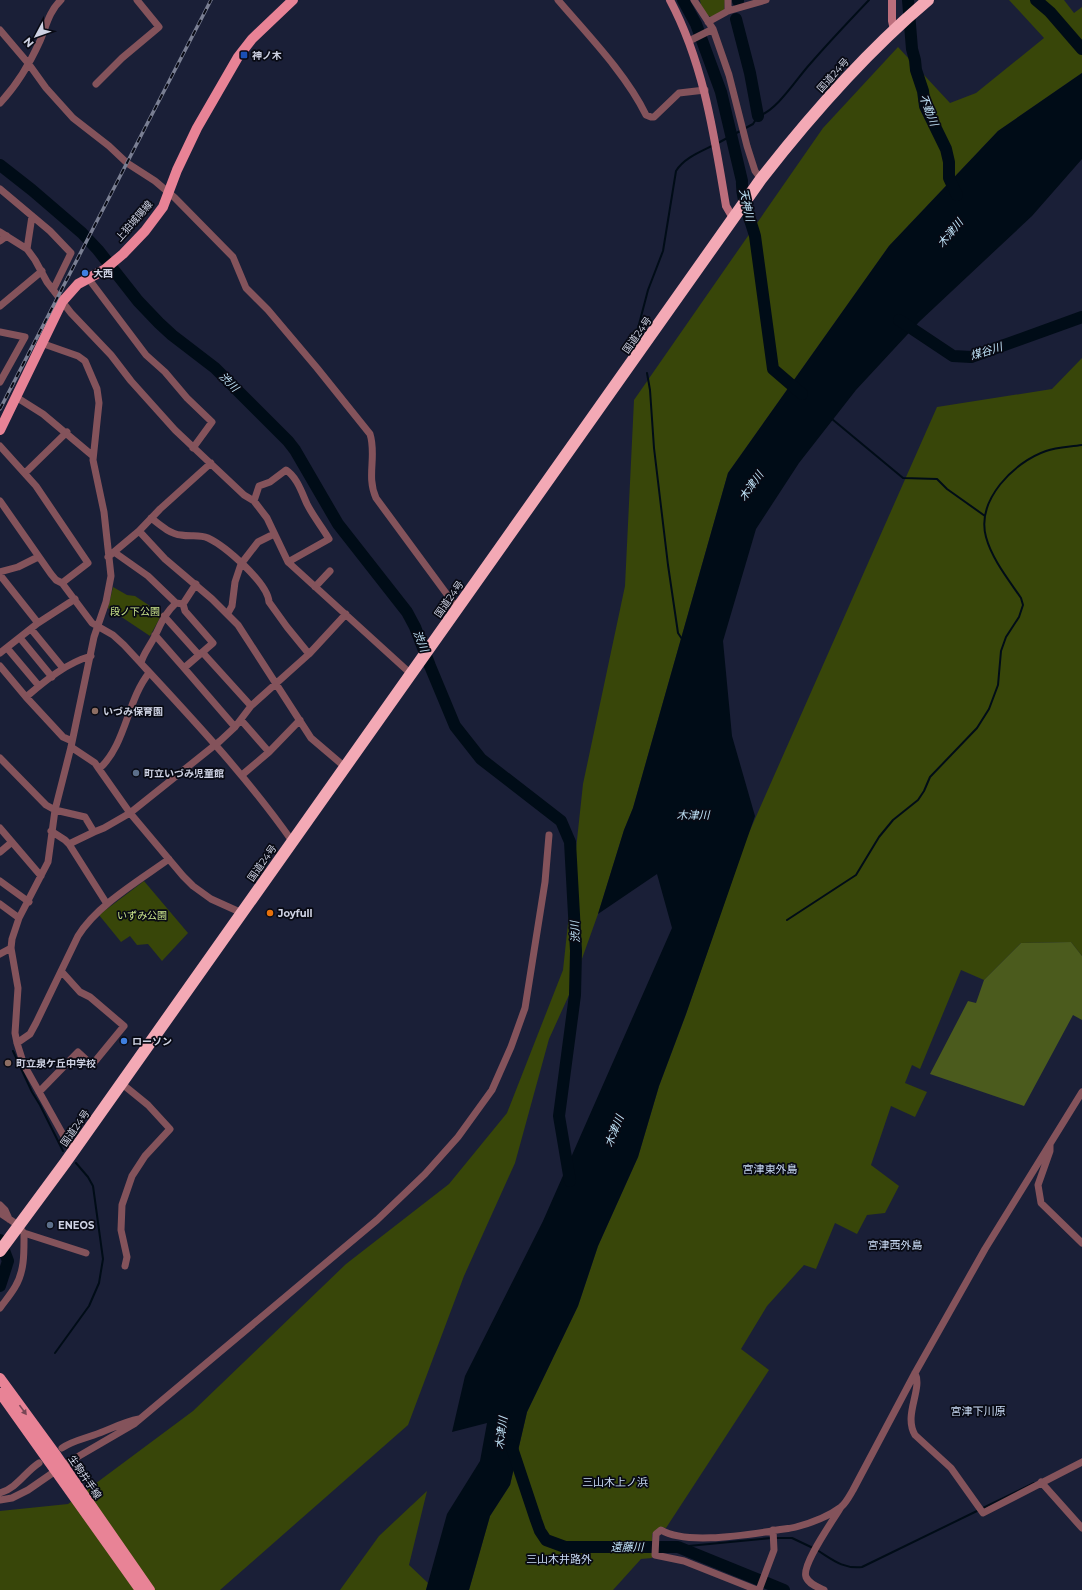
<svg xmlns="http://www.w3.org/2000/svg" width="1082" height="1590" viewBox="0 0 1082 1590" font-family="Montserrat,'Noto Sans JP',sans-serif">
<rect width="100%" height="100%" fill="#1a1f37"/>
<path fill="#384609" d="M700,0H725L724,10L711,17L707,15L701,5Z
M1009,0H1064L1074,13L1082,7V73L998,131L889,246L728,473L633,808L624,830L598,914L569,995L549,1039L515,1163L464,1276L408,1425L220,1590H0V1511L68,1504L193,1411L346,1264L449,1184L507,1113L563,970L583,784L625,586L634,400L823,128L898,47L950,103L976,93L1044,38Z
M1082,358V956L1071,942L1021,943L984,980L961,970L920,1069L912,1065L905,1083L927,1092L915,1117L891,1106L871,1165L899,1186L885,1213L867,1215L857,1234L835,1223L816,1269L804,1265L767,1306L741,1349L769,1370L666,1528L661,1527L652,1534V1558L641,1559L613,1590H469L490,1516L510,1485L527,1412L578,1306L598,1246L638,1157L659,1086L686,1014L747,837L937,407L1052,389Z
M113,587L127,595L135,596L162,614L150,636L108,608Z
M144,881L188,933L162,961L148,944L137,945L130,936L121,942L99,915Z
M427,1491L409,1565L428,1583L426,1590H340L379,1536Z"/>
<path fill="#4b5b1d" d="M1071,942L1082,956V1020L1073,1015L1024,1106L930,1074L968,1001L976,1003L984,980L1021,943Z"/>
<path fill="#000c17" d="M1082,73V159L1032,216L919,322L856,390L799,463L756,529L723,641L732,736L755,816L686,1014L659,1086L638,1157L598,1246L578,1306L527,1412L510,1485L490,1516L469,1590H426L447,1514L480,1461L487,1423L452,1432L465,1376L543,1221L672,928L657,874L598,914L624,830L633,808L728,473L889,246L998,131Z"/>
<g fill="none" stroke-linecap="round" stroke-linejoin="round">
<path stroke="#000c17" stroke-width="2" d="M696,24L697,21
M718,143L753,124L758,116C777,111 797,78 810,64C829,42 849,21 869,0
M637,332L648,290L663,251L676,171C684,158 700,152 714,145
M647,373L650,390L654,448L668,565L678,633L682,639
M832,419L903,478L937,479L947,489L985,516
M787,920L856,875L879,837L893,820L918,800L924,791L930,777L977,728L989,709L998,685L1001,651L1006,637L1019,617L1023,605L1021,598C1008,579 992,559 986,537C976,500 1014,462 1046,451C1057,447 1070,447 1082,445
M13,1051L32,1092L40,1105L63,1151
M55,1353L89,1306L99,1283L103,1259L93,1186L88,1177L76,1163
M983,1508L1034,1483
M776,1538H792L813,1548
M678,1547L771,1538
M817,1550C833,1560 843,1569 862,1567L979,1510"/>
<path stroke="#000c17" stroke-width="12" d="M683,0L696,24L721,92L742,181C741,199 750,218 755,236L773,369L802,394
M908,0L912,49L915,60L916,70L923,91L925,106L946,149L949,162V178L957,195
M1036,0L1050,12L1082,49
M738,1V0
M736,19L750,73L758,116
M0,165L32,190L82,233L98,250L138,301L159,323L172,335L215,368L288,441L295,450L338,524L407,612L415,627L430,666L455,726L481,759L561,821L570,842L576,951L575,995L559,1116L570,1181
M899,320L953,356L971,357L1082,317
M0,1240L8,1261L0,1286
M511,1445L536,1520L540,1531L546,1540L565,1547H678L784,1590"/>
<path stroke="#84535b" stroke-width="7" d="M558,0C588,35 626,74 646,115L651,117H654L679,93L705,90
M694,0L713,29L729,75L747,146L755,171L761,179
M728,0V11
M708,22L728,11L766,0
M0,30L28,63L46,88L73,118L109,146L127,163L155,181L175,198L233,257L246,288L268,310L317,368L370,434C377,456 366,476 376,498L457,608
M693,39L713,29
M96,84L122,58L159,27L137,0
M0,103C17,85 30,63 40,41C46,27 49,11 61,0
M0,189L50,231L71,253L53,290
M0,232L27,249L35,260L47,282L71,313L111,355L131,381L175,430L244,495L254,501L267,518L288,562L411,674
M0,241L7,236
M27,249L32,216
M88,278L146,355L165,372L187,398L212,422L193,448
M0,306L42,271
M0,332L25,337L0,382
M41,343L78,356L85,361L97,389L99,403L93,460L104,512L111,576L106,602L94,637L71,747L55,810L48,862L19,918L12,939L11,948L18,988L15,1033L17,1043L24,1065L66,1140L75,1149
M16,397L43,414L93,456
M0,446L36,486L88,563L62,583
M25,473L67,432
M0,501L51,574L56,580L62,583L92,623L113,635L124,645C183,709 242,770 292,841
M254,501L259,486L270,482L286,470C297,477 302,493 307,504C313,516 322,527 329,539L288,562
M151,518C160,525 170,534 181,535C191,537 199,534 208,538C225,546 268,583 269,602L287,627L309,654
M139,531L165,559L212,599L238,625L311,738L345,767
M114,552L148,576L176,603
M108,557L139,531L160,509L211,463
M0,572L18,567L38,557
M0,575L38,623
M315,587L330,571
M228,613L232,606L235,582L241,564L258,542L274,534
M164,616L199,655
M31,629L63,668
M155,635L184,668L213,643L185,611L183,604
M20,638L52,677
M7,648L39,686
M0,653L38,623L75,599
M203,653L251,706
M141,663C143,655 147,650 151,643C160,628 162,616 176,603L183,604L196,584
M0,666L26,697L63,737L72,741
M184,668L235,727
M26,697C45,681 66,663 91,656
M241,720L269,752
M71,747L95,763L99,769L130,813L183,876L193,886L211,899L242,913
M0,758L46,805L55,810L85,817L94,832L69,844
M99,769C126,745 127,700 149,673
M242,775L269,752L300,720
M0,828L41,876
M51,831L65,840L69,844L107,904
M94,832L104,828L130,813L220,741L235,727L251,706L309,654L346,614
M0,852L12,842
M0,881L29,902
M0,904L19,918
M0,954L11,948
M17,1043L30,1034L36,1023L78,936C97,905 140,880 169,859
M121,1083L148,1105L170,1129L145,1156L132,1176L122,1205L121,1230L127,1257L125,1266
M39,1092L78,1052L92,1065L124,1026L90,997L80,992L62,972
M1050,1144V1151L1038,1185L1041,1203L1082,1243
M0,1205L5,1210L9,1219
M0,1213L15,1223L24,1233L86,1253
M0,1308C5,1301 11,1294 15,1287C25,1271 24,1251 24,1233
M915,1373C923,1389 903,1415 915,1435L951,1468L983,1513L1082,1462
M62,1448C72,1441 83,1439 94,1435C109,1430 123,1422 139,1419
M1041,1482L1082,1528
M0,1493C17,1488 25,1472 39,1463
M0,1500L12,1498L28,1490L67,1463L134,1424L377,1220L425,1174L458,1137L492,1090L511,1047L525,1008L545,882L549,835
M757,1590L684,1561L655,1555L656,1534L661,1530C686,1545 744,1535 772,1531C780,1529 789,1529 796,1527C811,1523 829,1516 841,1507C846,1503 850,1495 853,1490L915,1373L985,1249L1082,1092
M759,1590L774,1550L773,1530
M824,1590C817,1587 809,1584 806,1577C801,1565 834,1519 841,1507"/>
<path stroke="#bc6e7c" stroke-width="8" d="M670,0C704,64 714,135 726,206L733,218
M892,0V21L894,30"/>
<path stroke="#e88396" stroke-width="10" d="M0,430L62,302L78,284L104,270L123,254L145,231L163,207L177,170L197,128L238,57L252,39L293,0
M0,1378L57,1456L150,1590
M0,1393L140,1590"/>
<path stroke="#f3a9b5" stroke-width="12" d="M0,1251L65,1163L761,179C811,115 865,53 928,0"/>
<defs>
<path id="rail" d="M0,409L211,0"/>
</defs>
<use href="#rail" stroke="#7a7f93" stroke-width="3.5"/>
<use href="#rail" stroke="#080a14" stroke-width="2" stroke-dasharray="6" stroke-linecap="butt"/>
</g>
<defs><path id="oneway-solid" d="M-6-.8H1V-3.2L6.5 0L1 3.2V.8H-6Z"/></defs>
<use fill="#784655" href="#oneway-solid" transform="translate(23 1410) rotate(54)"/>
<rect fill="#1a4fb4" stroke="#080a14" stroke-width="1.5" x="240" y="51" width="8" height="8" rx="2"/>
<g fill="#3f7fe0" stroke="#080a14" stroke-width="1.5">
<circle cx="85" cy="273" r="4"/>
<circle cx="124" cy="1041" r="4"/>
</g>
<g fill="#8d6e63" stroke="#080a14" stroke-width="1.5">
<circle cx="95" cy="711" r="4"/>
<circle cx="8" cy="1063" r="4"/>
</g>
<g fill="#5c6f8a" stroke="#080a14" stroke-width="1.5">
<circle cx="136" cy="773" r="4"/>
<circle cx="50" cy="1225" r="4"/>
</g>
<circle fill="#e8710a" stroke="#080a14" stroke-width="1.5" cx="270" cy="913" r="4"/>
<g text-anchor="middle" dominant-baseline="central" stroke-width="3.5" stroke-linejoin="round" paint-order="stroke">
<g font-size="10" font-weight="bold" fill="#ced2e3" stroke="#080a14" text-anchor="start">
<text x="252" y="55">神ノ木</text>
<text x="93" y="273">大西</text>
<text x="103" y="711">いづみ保育園</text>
<text x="144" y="773">町立いづみ児童館</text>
<text x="278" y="913">Joyfull</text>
<text x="132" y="1041">ローソン</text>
<text x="16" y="1063">町立泉ケ丘中学校</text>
<text x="58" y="1225">ENEOS</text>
</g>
<g font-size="10" fill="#ced2e3" stroke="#080a14">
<text transform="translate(833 75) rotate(-48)">国道24号</text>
<text transform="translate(134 221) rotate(-49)">上狛城陽線</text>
<text transform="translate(637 335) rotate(-55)">国道24号</text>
<text transform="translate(449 599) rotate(-55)">国道24号</text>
<text transform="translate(262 863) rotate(-55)">国道24号</text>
<text transform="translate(75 1128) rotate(-55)">国道24号</text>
<text transform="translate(85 1477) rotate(56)">生駒井手線</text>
</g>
<g font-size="10" fill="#cbe58b" stroke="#080a14">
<text x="135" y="611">段ノ下公園</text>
<text x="142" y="915">いずみ公園</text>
</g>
<g font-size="11" font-style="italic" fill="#c1e4f9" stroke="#080a14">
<text transform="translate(929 110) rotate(69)">不動川</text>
<text transform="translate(747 205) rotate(77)">天神川</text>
<text transform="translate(950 233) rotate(-50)">木津川</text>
<text transform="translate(986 351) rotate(-17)">煤谷川</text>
<text transform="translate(229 382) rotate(45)">渋川</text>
<text transform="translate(751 486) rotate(-55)">木津川</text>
<text transform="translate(421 641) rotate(68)">渋川</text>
<text x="693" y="815">木津川</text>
<text transform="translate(575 932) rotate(-93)">渋川</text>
<text transform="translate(614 1131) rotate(-69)">木津川</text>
<text transform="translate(501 1433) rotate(-83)">木津川</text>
<text x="627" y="1547">遠藤川</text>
</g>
<g font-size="11" fill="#c9daf4" stroke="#080a14">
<text x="770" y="1169">宮津東外島</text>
<text x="895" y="1245">宮津西外島</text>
<text x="978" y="1411">宮津下川原</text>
<text x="615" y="1482">三山木上ノ浜</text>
<text x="559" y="1559">三山木井路外</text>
</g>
</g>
<g transform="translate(36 36) rotate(229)" stroke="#080a14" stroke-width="3" paint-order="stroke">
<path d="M0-3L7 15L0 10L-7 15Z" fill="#ced2e3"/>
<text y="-6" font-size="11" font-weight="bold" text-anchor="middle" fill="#ced2e3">N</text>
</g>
</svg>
